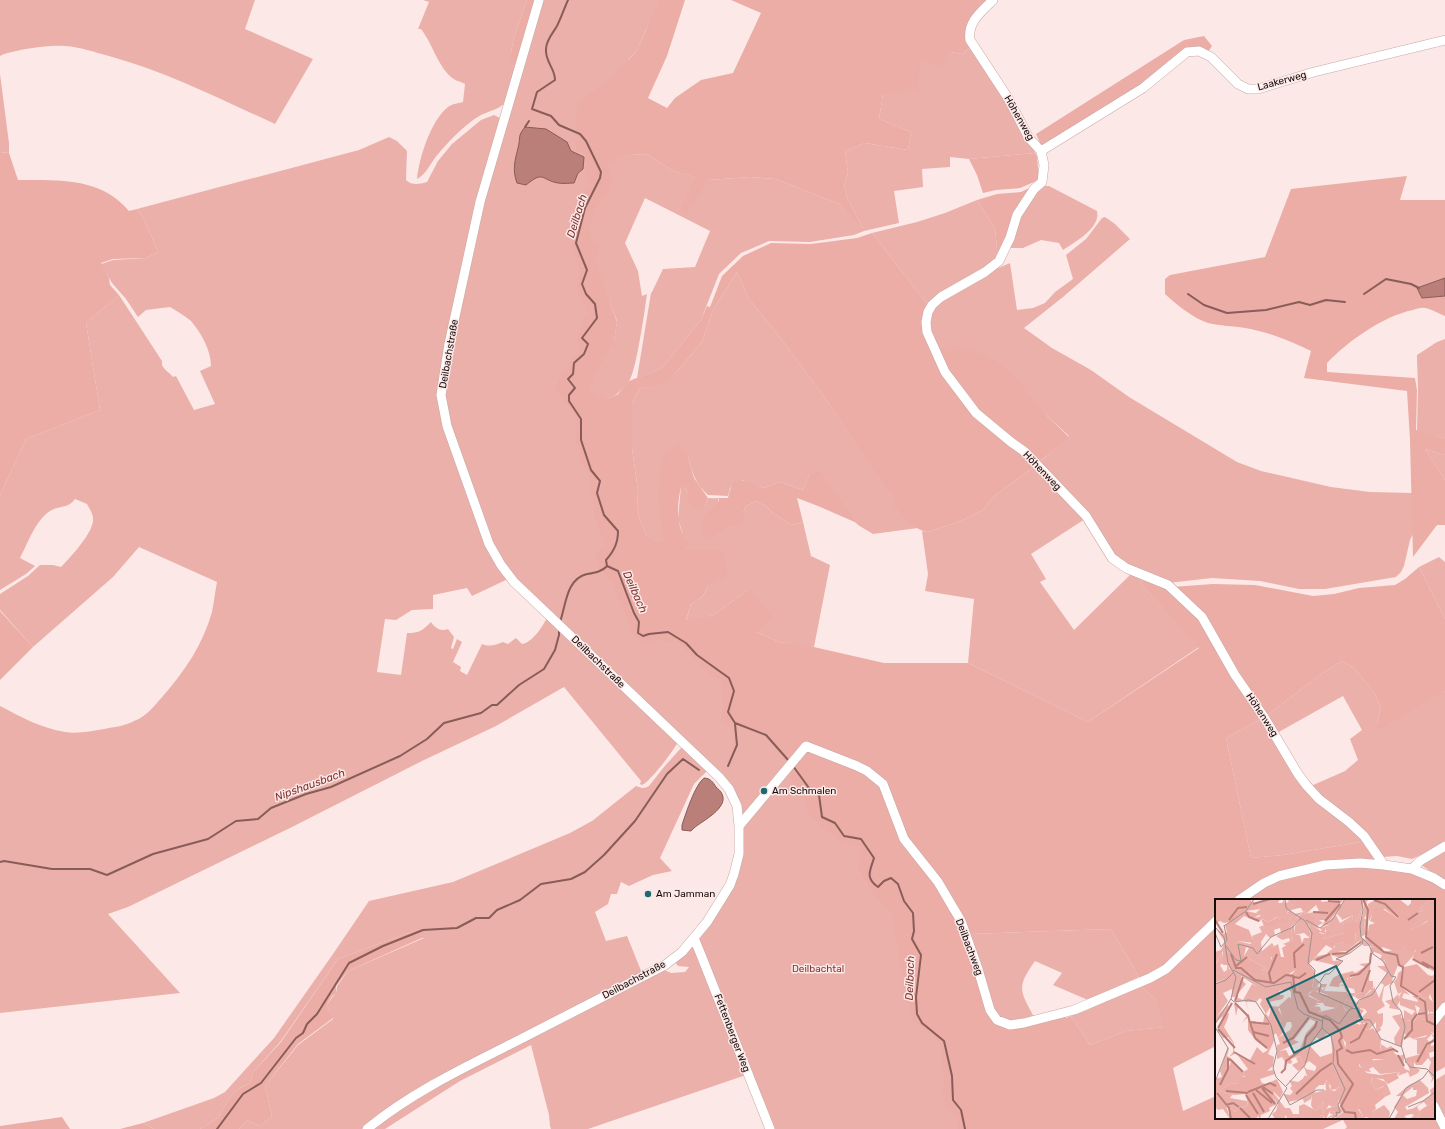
<svg xmlns="http://www.w3.org/2000/svg" width="1445" height="1129" viewBox="0 0 1445 1129" font-family="Rubik,sans-serif">
<rect width="100%" height="100%" fill="#fce9e7"/>
<path fill="#ebb0aa" fill-rule="evenodd" d="M0,0H255L245,29L313,59L275,124C220,99 167,72 109,56C94,52 80,47 65,46C44,45 24,49 4,54L0,56Z
M423,0H527L514,37L511,52V65L517,66L504,104C497,110 489,111 481,115C466,123 446,144 435,158C429,166 426,174 417,179C419,158 431,120 448,107C452,104 459,103 463,102L465,84C460,81 455,81 451,77C438,66 432,43 421,29H418L429,2Z
M542,0H663L646,30L636,52L628,60L619,158L630,155L647,154L673,171L696,177L678,210L708,180L751,177L776,179L839,204L863,229L847,197L844,186L848,173L845,151L865,143L908,150L911,132L879,119L883,94L920,59L950,52L963,54L971,46L993,78L1034,150L1035,153L969,159L950,157V167L922,169L923,187L894,191L899,223L864,231L854,235L810,242L769,241L741,253L719,274L701,320L662,368L637,378L651,293L652,292L663,269L695,267L710,231L645,198L625,243L638,271L642,296L647,294C645,309 636,372 629,381C623,389 617,395 608,399L619,491L670,606L970,934L1111,929L1139,977L1088,1000L1053,985L1062,973L1035,961C1017,987 1019,989 1034,1017L1011,1021L979,1129H771L746,1075L588,1129H551L550,1126L549,1115L531,1045L460,1081L385,1129H372L382,1120L451,1078L662,969L671,973L685,972L689,967L678,966L675,962L690,946H694L709,968L699,938L736,874L742,822L722,779L607,664L606,665L517,581L496,553L450,425L445,397L448,364L484,197L514,100ZM609,300L617,321L614,341Z
M0,74L9,143V153L0,152Z
M494,115L500,118L438,396L445,426L508,579L472,596L467,588L433,595V609L412,610L396,620L385,619L377,672L401,675L407,633C419,633 422,631 431,622C435,628 441,632 448,629L454,637L451,648L453,649L457,639L462,642L453,662L461,667L460,671L467,675L482,644C489,647 496,645 503,642L508,644L516,638L522,644C533,642 542,627 547,618L678,742C674,750 650,782 642,785L640,784L641,781L564,687L496,726L422,761L292,827L128,907L108,914L180,993L0,1013V706C21,717 41,728 65,732C77,734 92,731 104,729C114,727 125,726 134,721C147,716 154,706 163,696C185,671 203,644 212,612C214,602 215,592 217,582L139,547L113,577L33,647L0,610V594L28,576L40,565H53L61,567C70,558 95,531 93,518C93,514 89,508 87,504L75,499C68,509 60,505 50,511C35,521 28,543 20,558L35,566L26,574L0,590V495L26,439L100,410L86,323L119,295L162,361V365C165,371 169,372 173,377L176,376L194,410L215,404L200,371L211,366C211,350 201,333 191,321C185,316 177,311 170,307L146,310L138,317L126,299L112,283L101,264L113,260L146,258L158,252L143,217L137,209L359,150L389,137L397,141L407,151L406,180C413,186 419,184 427,182L438,161L452,144L481,120Z
M1040,186H1049L1097,211C1101,228 1075,242 1063,250L1059,243L1041,240L1023,248H1007L1018,216Z
M977,200L995,228L998,260L928,305L872,233L917,222L945,213Z
M1105,217L1115,224L1130,239L1063,297L1024,328L1052,348L1091,370L1129,397L1237,462L1261,471L1331,487L1370,492L1412,493L1413,534L1410,540L1404,566L1401,572L1396,577L1325,589H1299L1260,581L1212,578L1168,583L1123,562L1116,557L1040,462L1069,436L1046,415L939,349C930,333 924,316 939,302L989,272L1010,263L1017,310L1033,308L1045,303L1055,292L1073,279L1066,255L1086,239L1102,218Z
M737,272L749,299L779,336L825,398L896,500L894,504L918,528L873,534L858,525L810,474L803,490L780,482L764,488L742,480L730,488L728,496L708,495C695,483 693,474 688,457L663,530V539L657,544L646,535L639,518L637,508L638,491L632,448V403L640,388L664,383L678,370L702,342L713,310Z
M1445,339V438L1417,431L1418,388L1417,359V355L1437,342Z
M1425,449L1445,455V480Z
M1036,465L1085,519L1031,554L1046,579L1040,582L1074,630L1133,572L1149,578L1140,583L1199,647L1088,722L968,663L974,599L925,591L928,574L922,531L927,532L959,522L983,510L993,497Z
M681,486L685,488L688,492V503L705,506L708,498L718,499L719,502L743,513L746,506L757,501L767,507L774,514L785,521L791,525L803,522L811,556L830,565L814,647L779,642L756,632L749,589L714,615L686,621L691,604L703,596L708,585L683,550L684,538L678,519Z
M1439,557L1445,562V619L1419,567Z
M1342,661L1354,668L1374,692L1381,708L1377,724L1445,691V843L1412,859L1397,856L1383,857L1311,786L1345,771L1358,760L1350,739L1362,730L1343,696L1277,733L1266,716L1321,674Z
M1263,718L1290,765L1367,841L1283,855L1251,858L1226,738Z
M681,748H684L707,771L694,784L660,858L672,871L653,875L629,886L621,882L617,894H611L608,904L595,912L606,941L627,936L642,973L522,1034L363,1129H239L247,1120L260,1126L272,1116L265,1086L298,1045L333,1019L327,1005L333,996L336,994L337,986L348,971L424,938L408,933L338,959L281,1041L253,1072L250,1083L240,1088L230,1097L218,1118L200,1129H154L143,1123L214,1098L225,1092L274,1038L333,954L369,901L453,882L570,833L592,821L636,786C641,788 644,789 649,786L664,767Z
M1445,849V881L1421,865Z
M1140,985L1155,999L1165,1027L1126,1031L1090,1045L1071,1016L1087,1010Z
M1445,1074V1123L1434,1099V1081Z
M1434,1113L1443,1129H1345L1347,1127L1343,1120L1347,1118H1434Z"/>
<path fill="#ebada6" fill-rule="evenodd" d="M527,0H536L517,66L511,65V52L514,37Z
M660,0H685L667,56L648,98L667,108L675,98L701,80L733,73L761,13L731,0H990L970,23L971,46L963,54L950,52L939,66L920,60L917,90L883,94L879,119L911,132L908,150L865,143L845,151L848,173L844,186L847,197L864,231L839,204L776,179L751,177L708,180L686,215L678,210L695,177L673,171L647,154L630,155L606,163C608,167 612,173 612,177C613,190 604,195 598,205C591,216 589,228 591,241L599,246L598,255L594,258L617,322L614,341L596,373L588,391L608,399L618,394L629,381L662,368L701,320L707,306L710,307L722,276L743,256L771,243L811,244L857,238L872,233L928,305L924,313L939,349L961,348L980,353L998,362L1014,376L1046,415L1069,437L1036,465L993,497L983,510L959,522L927,532C914,530 903,514 893,504L895,500L825,398L779,336L749,299L737,272L713,310L702,342L678,370L664,384L640,388L632,403V448L638,491L637,508L639,518L646,535L657,543L663,539L659,503L660,474L663,455L678,444L688,457L694,478L708,498H728C733,471 745,481 764,488L780,482L803,490L810,474L819,471L857,523L818,506L797,498L803,522L791,525L785,521L774,514L767,507L757,501L746,506L743,513L745,522L735,527L728,525L711,539L703,536L702,527L703,517L719,502V499L708,498L705,506L698,510L688,503V492L685,488L681,487C677,505 675,528 689,543L684,550H723L727,576L708,585L703,596L691,604L686,620L714,615L749,589L773,618L756,632L779,642L805,645L884,663H968L1088,722L1199,648L1140,583L1149,578L1167,587L1201,617L1263,718L1226,738L1251,858L1283,855L1367,841L1385,869L1416,874L1445,887V1067L1434,1073V900H1216V1046L1173,1068L1183,1111L1216,1096V1118H1347L1323,1129H957V1118L946,1106L943,1097L944,1071L941,1057V1043L924,1028L912,1020L899,957L893,915L873,893L859,870L861,846L843,843L822,827L808,814L806,802L791,779L790,771L786,762L767,737L738,725L726,726L721,720C725,706 722,694 721,679L711,676L676,639L666,642L660,638L651,642L638,640L632,631L613,585L608,576L598,566L595,557L605,545L594,514L589,474L578,459L580,449L575,439C583,419 566,403 555,388L564,370L580,350L577,337L583,320L588,313L577,288L580,270L573,250L575,201L584,192L590,182L586,176L588,164L586,154L576,149L577,103L610,79L636,52ZM1111,929L1139,977L1140,985L1155,999L1164,1027L1126,1031L1090,1045L1071,1016L1066,1018L1064,1013L1011,1024L989,1011L970,934Z
M1204,36L1212,46L1208,52L1199,49L1142,88L1049,143L1041,145L1036,134L1184,40Z
M0,152L9,153L18,180C58,180 101,177 129,211L137,209L143,217L158,252L146,258L113,259L101,263L109,278L110,285L119,295L86,323L100,410L26,439L0,495Z
M1035,153L1037,156L1039,180L1020,188L996,190L983,193L977,175L969,159Z
M1407,176L1400,200H1445V316C1439,314 1432,309 1425,308C1422,307 1416,309 1413,310C1383,316 1347,342 1327,363V372L1415,378L1417,390L1416,430L1445,438V455L1425,449L1445,480V525H1437L1413,557L1410,440L1407,391L1304,378L1311,351C1290,341 1269,332 1245,328C1233,326 1220,326 1208,323C1193,318 1177,305 1165,294V279L1170,275L1265,257L1291,189Z
M1033,186L998,260L995,228L977,200L997,194L1021,192Z
M1419,567L1445,619V691L1380,729L1377,724L1381,708L1374,692L1354,668L1342,661L1321,674L1266,716L1238,674L1203,615L1172,587L1213,584L1255,585L1313,596L1334,594L1359,588L1395,585L1405,579Z
M0,611L33,647L0,680Z
M408,933L424,937L348,971L336,986V994L332,996L327,1005L333,1018L298,1044L265,1086L272,1116L260,1126L247,1120L239,1129H200L218,1118L230,1097L240,1088L250,1083L253,1072L281,1042L338,959Z
M62,1117L70,1129H0V1126Z
M143,1123L154,1129H120Z"/>
<path fill="#ba7f79" stroke="#895c58" d="M525,127L546,129L567,142L571,151L584,157L583,169L578,173L574,183C569,183 563,184 558,183C541,180 544,170 526,185L517,183C512,170 515,160 518,148C521,137 517,137 525,127Z
M1445,278V296L1422,298L1417,288Z
M704,778C710,778 713,782 716,787C718,789 721,791 722,794C729,808 702,821 694,828L691,831L682,830V825C686,813 695,785 704,778Z"/>
<g fill="none" stroke-linecap="round" stroke-linejoin="round">
<path stroke="#895c58" stroke-width="2" d="M568,0C564,9 561,18 557,26C553,33 546,40 546,49C545,62 555,68 555,80L537,92L532,109L551,116L559,125L580,134L586,141L601,172L600,178L585,208L576,243L587,270L582,284L586,294L595,304L597,318L582,338L588,344L584,354L574,363L573,374L568,379L575,388L569,395V401L581,419V440L591,470L600,481L597,493L604,515L618,531C618,543 614,551 606,560L607,566L618,571L634,613L639,622L638,633L643,636L649,634L668,632L686,643L697,655L729,678L734,691L728,712L735,723L766,735L789,761
M525,127L529,121
M1188,294L1204,305L1227,313L1266,310L1299,302L1310,305L1326,300L1345,302
M1364,294L1386,279L1411,284L1419,288
M560,622C566,605 566,579 587,574C594,573 602,572 607,566
M728,766L737,745L735,724
M793,766L809,788L819,795L822,817L835,823L844,836L861,839L874,858C870,871 865,878 878,887L884,881L891,878L898,884L904,901L913,913L914,931L912,939L921,955L916,997L917,1014L922,1023L944,1041L952,1076L953,1100L961,1110L965,1129
M0,862L4,861L52,869H90L107,875L153,854L208,839L236,821L258,819L271,808L306,794L331,787L400,756L427,739L444,723L481,713L492,705H497L519,685L544,669L555,650L559,635V629
M217,1129L243,1094L261,1083L296,1038L303,1033L307,1024L317,1014L349,963L383,946L423,930L457,928L476,918H489L497,910L520,900L541,884L571,879L585,872L604,855L635,821L667,774L683,759L699,770"/>
<defs>
<path id="minor" d="M993,0C982,11 967,22 970,40L1008,98L1029,138L1041,151L1044,165L1042,182L1034,189L1017,215L1010,238L999,261L985,272L941,297L932,305L928,312L926,322L927,332L945,372L976,413L1011,442L1025,452L1086,516L1112,558L1126,568L1168,585L1202,617L1235,675L1264,717L1298,774L1307,786L1319,799L1349,822L1364,836L1384,865
M1041,151L1143,88L1187,52L1199,51L1211,57L1238,84L1248,89H1258L1314,72L1445,40
M739,826L806,746L857,766L867,771L883,784L904,839L938,882L961,921L978,969L990,1010L997,1020L1010,1025L1024,1023L1074,1010L1150,978L1166,969L1216,921
M1412,869L1420,861L1445,846
M1239,900L1264,883L1279,876L1325,865L1360,863L1384,865L1412,869L1434,878L1445,885
M694,938L701,955L770,1129
M1434,1021L1445,1007
M1434,1106L1445,1128
M367,1129C411,1093 463,1068 513,1043C564,1017 614,991 665,965L682,952L707,922L730,885L734,874L739,854V826L737,806L729,789L719,777L514,582L501,565L489,544L447,426L441,395L449,344L480,202L539,0"/>
</defs>
<use href="#minor" stroke="#c7a9a5" stroke-width="10"/>
<use href="#minor" stroke="#fff" stroke-width="9"/>
</g>
<g fill="#1e6972" stroke="#fce9e7" stroke-width="1.5">
<circle cx="764" cy="791" r="4"/>
<circle cx="648" cy="894" r="4"/>
</g>
<g text-anchor="middle" dominant-baseline="central" stroke-width="3" stroke-linejoin="round" paint-order="stroke">
<g font-size="10" fill="#160c0b" stroke="#fce9e7">
<text transform="translate(1282 81) rotate(-15)">Laakerweg</text>
<text transform="translate(1019 118) rotate(60)">Höhenweg</text>
<text transform="translate(449 354) rotate(-80)">Deilbachstraße</text>
<text transform="translate(1042 471) rotate(46)">Höhenweg</text>
<text transform="translate(598 662) rotate(44)">Deilbachstraße</text>
<text transform="translate(1262 715) rotate(57)">Höhenweg</text>
<text transform="translate(969 947) rotate(69)">Deilbachweg</text>
<text transform="translate(634 980) rotate(-28)">Deilbachstraße</text>
<text transform="translate(732 1033) rotate(69)">Fettenberger Weg</text>
</g>
<g font-size="10" fill="#160c0b" stroke="#fce9e7" text-anchor="start">
<text x="772" y="791">Am Schmalen</text>
<text x="656" y="894">Am Jamman</text>
</g>
<g font-size="10" fill="#823833" stroke="#fce9e7">
<text x="818" y="969">Deilbachtal</text>
</g>
<g font-size="11" font-style="italic" fill="#7f3530" stroke="#fce9e7">
<text transform="translate(577 216) rotate(-73)">Deilbach</text>
<text transform="translate(635 592) rotate(66)">Deilbach</text>
<text transform="translate(310 785) rotate(-20)">Nipshausbach</text>
<text transform="translate(910 978) rotate(-88)">Deilbach</text>
</g>
</g>
<g transform="translate(1215 899)">
<rect width="220" height="220" fill="#fce9e7"/>
<path d="M55,0H65L63,4H67L69,0L70,5L74,2L72,0H83L84,9L73,12L72,14L82,19L89,12L91,14L89,16L94,27L96,40L89,34L80,36V27L85,21L73,30H76L78,42L73,47L68,45L75,42L74,39L67,41L61,37L66,34L65,29L59,31L60,36L55,39L51,35L46,43L47,52L57,44L59,47L55,52L57,66L52,72L65,77L77,75L81,70L84,80L82,92L97,90L99,80L105,83L100,90L103,87L108,91L110,88L106,89V85H112L109,92L132,93V95L121,101L124,103L121,109L110,107L108,104L113,96L99,91L94,94L93,97L108,104H102L98,107L105,108L106,112L101,113L131,122L128,124L124,123L142,198L132,210H143L148,217L147,220H121L120,217L111,220L118,215H115V212H119L123,217L128,213L124,200L123,206L117,208L114,206L108,215L106,208L109,206L108,203L101,212L98,210V218L108,216L110,220H72L71,216L69,220H60L57,215L61,212L63,205L55,194L58,193L70,209H75L78,215H84V207L89,205L98,210L96,206L97,196L96,200L89,204L88,200L73,203L69,195L75,196L78,193L75,189L77,187L74,181L83,183L92,177L89,168L83,172L77,166L83,163L81,159L85,157L91,170L100,172L105,158L117,154V151L116,137L113,134L105,141L102,138L88,153L93,135L89,148L85,150L91,134L101,123L95,120L79,141L84,143L65,152L73,163L72,166L67,158L62,160V146L65,145L63,139L75,131L77,127L76,123H72L69,130L64,126L67,117L64,107L74,98L76,99V93L73,90L64,92L65,96H69L68,100L54,103L56,107L51,115L45,105L47,101L45,99L41,103H31L34,112L30,102H20V98L23,95V99L28,101L37,85L41,87L26,77L27,82L20,98H17V90L8,94L13,102L0,120V85L10,80L0,84V67L7,53L9,64L5,66L9,73L12,71V66L15,71L18,65L15,56L44,71L52,70L29,57L34,49L22,45L23,42L35,45L38,43L37,37L47,33L44,28L66,20L69,26L77,21L62,18L54,23L47,20L44,23L39,19L46,17L41,14L45,10L43,5ZM119,168L118,180L124,188L120,192L115,191L114,184L110,181L111,191L99,194L101,189L108,183ZM130,0H145L147,8L142,23L139,22V9V15L131,18L126,19L122,15ZM149,0H155L151,3L153,11L149,20L150,32L153,34L146,38L152,42L150,39L153,38L156,44H159L169,53L188,49L202,53L188,68L183,66L177,81L179,83L169,88L167,101L170,107L162,112L163,115L168,114V122L167,127L161,131V123L154,131L150,130L152,125L142,123L152,113L150,110L137,108L132,112L128,107L131,100L135,103L137,99L142,104L159,89L158,85L164,99L169,86L166,84L172,74L162,67H170L169,62L172,60L168,62L165,60L167,56L156,47H149L144,42L132,52L122,53L130,54L131,56L125,59L116,56L118,62L127,61L124,67L97,61L102,57L113,55L112,54L120,48L119,45L128,43L130,46L139,40L141,42L140,32L148,16ZM216,0L220,1V24L212,22L198,32L196,29L199,20L203,13L208,12L205,9ZM160,1L171,7L183,21L170,10H160L154,22L153,5ZM103,13L114,16L110,21H104L108,24L102,27L104,30L97,27L98,21L92,14ZM121,16L125,24L138,16L137,22L127,25L129,26V34L109,40L104,34L111,35V29L107,32L105,29L114,26L113,23ZM155,65L150,91L137,98L133,94H140L139,90L130,88H136H130L129,82L144,75ZM182,79L187,93L183,95L184,99L189,93L187,99L203,103L200,94H204L209,100L215,94L214,99L218,103L213,106V115L220,113V128L214,125L213,118L211,113V120L199,123L203,116L208,113L203,114L205,109L200,106L202,115L197,122L190,121L197,123L198,129L193,136L189,135L187,148L180,145L179,139L185,129L177,117L186,115V119H189V111L197,116L200,112L185,106V102L182,107L185,111L174,109L175,106L170,102L178,100L183,95L179,83ZM216,133L220,137L218,139L217,135L212,140L214,143L206,155H202V141L198,140L210,138ZM216,143V147L220,146V152L214,154L215,159L220,157V178L216,184L217,179L213,172L216,163L209,153ZM166,145L172,149L176,147L180,151L179,154L184,157L190,155L188,166L190,170L195,172L192,163H199V168L205,171L203,174L195,178L193,173L183,177L185,173L165,175L158,168L154,170L156,173L148,172L143,163L170,160L169,154L165,153ZM13,148L14,150L12,157L17,160L14,163L11,175L16,162L26,170L30,177L24,179V184L14,185L5,192L19,196L30,194L17,196L15,199L32,202L33,206L28,209L25,207L20,213L11,206L15,220L8,210L3,211L0,208V180L7,178L5,172ZM158,178L171,183L176,195L170,198L166,193L169,187L161,191L156,183ZM205,181L213,189L214,194L190,208L192,211L199,209L216,196L215,191L220,187V202L212,207L209,203L202,207L204,212L207,210L202,220H195L199,216L196,215L189,217L191,218L190,220H179L183,213L179,208L186,197H181L194,186ZM198,188V191H202L201,197L192,200L188,196ZM169,206L175,213L174,220H157V213Z" fill="#ebb0aa" fill-rule="evenodd"/>
<path d="M0,0H36V3L40,0L38,3L41,4L55,0L43,5L45,10L31,12L45,15L39,19L44,23L29,17L20,25L34,31L39,44L23,42L22,45L31,48L29,57L52,70L45,71V77L47,76L49,80L30,70H27L40,78L41,80L57,82L59,83L69,77L56,80L52,72L57,66L55,64L57,59L52,52L63,45L66,58H69L67,49L78,42L76,30L73,31L85,20L79,26L80,36H85L87,44L89,39H96L94,26L86,19L91,14L89,12L81,19L72,14L75,11L79,15L88,13L86,9H80H83L80,6L83,0H105L107,3L129,0L125,5L127,8L113,23L114,26L107,27L113,16L98,13L104,12L101,6L92,14L99,18L98,27L106,32L111,28L110,33H115V36L104,33L109,40L129,34V26L126,25L137,22L138,16L127,21L126,19L139,14V9V22L142,23L147,8L145,0H149L144,28L140,33L141,43L139,41L130,47L128,43L120,45L118,50L111,46L94,65L100,73L97,89L105,95L113,96L108,104L94,96L92,105L96,111L95,105H105L96,108L100,111L99,113L102,111L104,113L121,109L124,103L120,101L133,94L137,99L135,103L131,100L128,107L131,112L137,108L149,111L141,124L145,126L148,122V125H152L150,130L154,131L158,129L160,132L165,128L166,131L162,134L166,140L165,153L170,154L171,160H158L156,165L144,163V167L152,174L165,176L185,173L182,176L184,179L173,185L168,180L157,179L156,183L161,191L170,187L167,193L170,198L160,206L161,210L157,213V220L151,218L147,220L148,217L144,210H129L124,204L131,193L124,191L134,185L130,182L132,176L122,162L118,164L120,174L125,173L129,179L126,184L121,175L118,177L124,187L122,190L115,191L116,187L111,181L109,186H102L97,195L94,196L91,191L86,198H81L80,195L86,188L85,185L90,176L95,181L102,168L94,162L89,166L85,157L76,160L77,164L74,165L65,152L71,151L74,157L87,150L91,138L94,135L87,152L95,147L107,160L118,154V146L125,142L121,153L124,156L125,146L130,150L131,144L116,123L97,115L88,106L82,92L84,80L80,71L74,75L77,78L71,76L63,83L59,84L57,83L55,86L54,83V86L40,82L28,72V82L31,85L20,98L28,79L26,70H16L17,72L12,66H8V52L1,64L4,66L0,67V53L6,51L10,43L0,28L8,35L12,33L10,26L15,23L9,24L5,22L0,25ZM93,91H99L94,95L89,105L85,94H90ZM159,0H184L193,7L196,4V0H216L205,9L208,12L203,13L196,30L198,31L215,21L220,24V73L197,61L201,51L196,54L189,49L179,52L167,48L168,52L159,44L156,45L149,40L156,43L151,38L149,20H147H151V3L154,11L151,26L153,33L154,26L160,24L155,22L159,10H168L183,20L171,7ZM63,18L78,21L69,26L65,20L59,26L41,36L59,26L49,27L46,20L54,23ZM156,47L168,56L159,53L156,57L154,82H158V91H155L148,99L143,100L139,97L150,91L154,65L144,75L135,78V81L132,79V82L125,84L124,87L128,85L130,88L136,87L131,88L134,91L132,94L128,86L123,88L114,87L118,79L123,76L138,72L140,74L150,68L144,65L154,64ZM190,63L189,68L202,65L213,76L217,77L220,75V113H215V117L211,104L218,103L215,95L209,100L204,94H200L203,101L197,97H201L197,93L185,87L195,96L189,94L182,100L187,93L182,80L183,74L186,72L187,79ZM19,104L32,116L34,115L35,123L40,122L43,125L48,124L50,114L54,118L56,107L66,108L63,110L67,117L64,126L69,130L68,134L63,139L61,134L59,136V142L53,155L59,158L58,167L52,172L58,171L60,175L45,180L47,184L51,185L62,180L68,193L65,199L59,193H55L62,205L54,209L55,212L46,216L45,220L43,217L41,220L14,219V210L11,206L20,213L25,207L28,209L33,206L32,201L30,195L19,196L5,192L14,185L24,184V178H30L28,173L33,170L21,154L14,158L18,153V144L13,138L8,139L3,131L8,117L0,124V119L13,106L14,108L9,116L14,114L13,119L9,128L19,144V153L29,160L35,161L42,148L48,154L53,151L41,142L33,131V118L27,124L32,117L23,108L21,117ZM208,113L203,116L199,122L211,120L212,114L214,125L220,126H217L220,128V135L216,133L214,138L212,136L198,140L195,138L188,141L198,129L196,123L187,121L196,122L202,115ZM220,137V141L210,151L213,159L207,166H201L199,163L190,164L191,159L206,155ZM220,202V220H202L207,210ZM108,203L109,206L106,208L108,215L111,210L123,206L128,212L122,217L119,212H115L111,220L108,216L97,219L98,210L101,212Z" fill="#ebada6" fill-rule="evenodd"/>
<path fill="none" stroke="#ba7f79" stroke-width="2" d="M148,0L153,11L151,38L169,53L182,56L184,66L188,68L186,87L203,98M159,1L170,5L183,18M113,2L125,3M38,5L55,0M31,13L34,18L44,22M98,13L113,14M0,21L8,34M14,21L23,9L32,8M193,21L203,14M110,22L125,5M206,54L218,48M16,55L21,69H26L40,81L59,84L71,76L78,77L80,93L85,94L94,113L115,121L125,132L127,138L124,142L127,149L122,152L123,165L138,185L126,207L130,213L140,214L141,220M117,55L131,54L146,43M198,60L214,69M101,61L115,55M207,63L220,70M21,67L32,58M80,69L79,54L89,45M135,77L144,75L155,64L156,54M79,78L84,79L91,74M56,83L54,74L62,55M147,93L155,71M204,93L220,81M204,99L210,103L211,113M20,102L28,78M20,104L33,117L40,139L52,149M203,115L211,114L212,122L220,126M34,123L54,125M3,129L17,104M3,130L20,149M38,133L54,137M189,140L197,131V122L202,115M68,144L78,139L94,118M135,144L144,139L152,124M131,151L137,154L155,151L162,155L178,150L183,153M19,153L40,165M183,156L189,167M16,161L28,173M202,163L212,145L220,141M66,174L70,170L71,162L89,149L91,138L100,128L102,122M5,186L13,170V160L16,161M48,188L58,195M47,189L60,205M41,191L57,204M11,192L33,194M33,193L55,184L61,187M2,194L14,209L16,220M38,194L49,213M81,195L105,172L117,164M31,196L43,215M11,206L18,204L24,208M25,209L35,219"/>
<path fill="none" stroke="#a0918f" stroke-width="1" d="M70,0L71,9L90,22L97,34L93,64L100,71L99,79L106,85L104,94L138,109M146,0L148,11L145,27L146,38L154,46L158,55L168,62L176,77L181,78L175,87L178,103L186,112L190,128L186,146L191,163L195,168L212,170L220,178M91,21L105,29L118,20L130,0M9,27L31,12L39,0M0,28L9,38L13,64L21,78L16,100L19,103L34,101L41,103L56,126L62,152L58,169L61,178L72,189L53,220M0,34L6,48L12,41L9,26M11,47L21,61L26,62L23,45L38,49L42,55L56,38L78,28L86,19M18,71L51,88L76,83L83,110L89,115L107,122M105,83L110,75H114L128,62L121,60L135,54L147,45L148,40M0,85L11,81L19,73M140,108L144,101L157,96L173,73M0,125L16,100M0,128L13,149L0,183M107,129L116,137L119,151L118,164L130,190L123,206L125,214L121,213L122,216L116,220M71,187L90,166L96,144L107,129L108,117H112L124,125L135,110L144,109V118L149,121H155L166,140L187,148M69,195L75,206L102,191H109M193,208L208,202L220,193M174,220L191,189L208,179L213,172"/>
<path fill="#1e6972" fill-opacity="0.15" stroke="#1e6972" stroke-width="2" d="M121,67L147,120L79,154L52,100Z"/>
<rect width="220" height="220" fill="none" stroke="#160c0b" stroke-width="2"/>
</g>
</svg>
